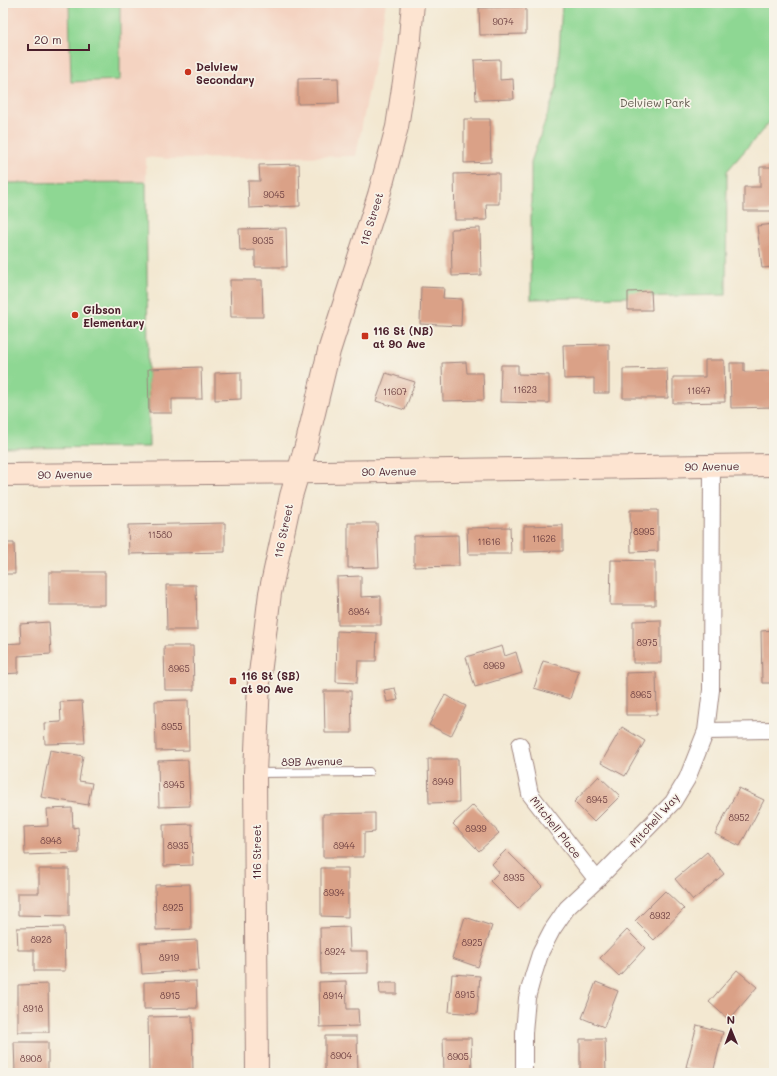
<svg xmlns="http://www.w3.org/2000/svg" width="777" height="1076" viewBox="0 0 777 1076" font-family="Mali,sans-serif">
<rect width="100%" height="100%" fill="#f7f3e8"/>
<filter id="ink" filterUnits="userSpaceOnUse"><feTurbulence type="fractalNoise" baseFrequency=".025" numOctaves="2"/><feDisplacementMap in="SourceGraphic" scale="8" xChannelSelector="R" yChannelSelector="G"/><feConvolveMatrix kernelMatrix="1 2 1 2 8 2 1 2 1" color-interpolation-filters="sRGB"/></filter>
<filter id="wash" filterUnits="userSpaceOnUse"><feTurbulence type="fractalNoise" baseFrequency=".012" numOctaves="4" result="noise"/><feDisplacementMap in="SourceGraphic" scale="16" xChannelSelector="R" yChannelSelector="G"/><feGaussianBlur stdDeviation="0.9" result="paint"/><feColorMatrix in="noise" values="0 0 0 0 0 0 0 0 0 0 0 0 0 0 0 0 0 1.4 0 .05"/><feComposite in="paint" operator="in"/></filter>
<g filter="url(#wash)">
<rect width="100%" height="100%" fill="#f3e8d1"/>
<path fill="#f4d3c1" d="M3,3H386L356,156L168,159L146,157L149,447L3,448Z"/>
<path fill="#8ed793" stroke="#6c7b5f" d="M69,3H120V80L71,82Z
M562,3H774V117L727,171L726,295L531,299V162L557,87Z
M146,182L149,447L3,448V183Z"/>
<g id="blocks">
<path fill="#daa187" d="M526,7V34L480,35L479,8Z
M500,59V80L513,79L514,99L476,100L474,60Z
M338,78L339,103L298,104V79Z
M464,119H490L491,162L464,163Z
M299,164L300,206L249,208L248,181H260L259,165Z
M760,167H774V211H744V187H760Z
M499,173V204H486L487,220H455L454,174Z
M774,224V267L762,268L757,226Z
M286,228L287,267H255V250L240,251L239,229Z
M480,228L481,275L452,276L451,229Z
M230,280H262L263,317H231Z
M421,287L444,288L443,298L462,299L461,326L420,324Z
M651,291L652,310H628V292Z
M609,344V393H594V378L564,379L563,345Z
M705,360H724L725,402L673,403V377H705Z
M466,362L467,373H483L484,400L443,401L442,363Z
M730,363H744V372L774,371V407L731,408Z
M501,365H518V374L549,375V403L500,402Z
M201,367L202,399H172V413H149L148,369Z
M667,368L668,398H623V369Z
M241,372V399L215,400V373Z
M386,373L415,382L405,410L376,401Z
M630,510H658V551L631,552Z
M225,523V552L129,554L128,525Z
M348,523H377L379,567L348,568Z
M563,525V551L524,552V526Z
M510,527L511,554H468L467,528Z
M458,535L459,566L414,567V536Z
M3,543H14L15,574H3Z
M611,560L655,561V605H610Z
M49,572H105V605H49Z
M361,576V597L381,596V625H338L337,577Z
M166,585H196L197,630H167Z
M661,620V663H633V621Z
M49,622L51,654L18,656V673L3,674V644L21,643L20,624Z
M774,630V683H762L761,631Z
M337,631L377,633L376,661H358L357,683L336,682Z
M164,646H193L194,690H165Z
M502,646L505,656L516,652L522,673L475,687L466,657Z
M543,661L579,671L570,699L534,688Z
M656,672L657,715H626V673Z
M395,688L398,700L387,702L384,690Z
M324,691H351L352,733H325Z
M445,695L466,706L451,736L429,725Z
M188,700L189,750L156,751L155,701Z
M82,701L85,743L45,744L44,723L61,722L60,702Z
M622,727L645,741L625,776L601,763Z
M50,750L83,756L79,781L92,783L88,805L41,797Z
M428,759H458L459,802L429,803Z
M188,760L190,806L159,807L158,761Z
M599,776L620,796L594,822L574,802Z
M739,788L764,800L740,846L715,834Z
M473,805L499,833L479,851L453,824Z
M72,808L73,828L78,827L79,853L25,855L24,827L48,826L47,809Z
M375,813V832L364,833V857H323V814Z
M192,824L193,865L164,866L163,825Z
M506,850L542,886L518,909L490,881L499,872L492,864Z
M707,852L724,874L693,900L675,879Z
M321,868H348V917L321,916Z
M39,869H69V916L18,915V893H39Z
M190,884L191,929L156,930L155,885Z
M665,891L684,909L654,940L635,921Z
M465,917L492,926L478,967L452,958Z
M64,927L65,971H34V950H18L17,928Z
M349,927L350,951H368V973L321,974L320,928Z
M627,930L645,948L619,976L600,958Z
M197,940L199,970L142,974L140,943Z
M737,970L757,987L729,1020L709,1002Z
M452,974L480,976L477,1014L449,1012Z
M196,981L197,1008L144,1009V982Z
M346,981L347,1009H358L359,1026L320,1027L319,982Z
M596,982L618,991L604,1027L582,1018Z
M379,983H397V994H380Z
M48,984L49,1032H18V985Z
M192,1016L193,1073H149L148,1017Z
M697,1025L723,1032L713,1073L686,1067Z
M325,1036H357L358,1073H325Z
M443,1038H471L472,1073H444Z
M580,1039H605L606,1073H580Z
M14,1042H48V1073H15Z"/>
</g>
</g>
<g filter="url(#ink)">
<use href="#blocks" fill-opacity="0" stroke="#9e847e" stroke-width="1"/>
<g fill="none" stroke-linecap="round" stroke-linejoin="round">
<defs>
<path id="lane" d="M255,773L369,772"/>
<path id="street" d="M706,731L774,730
M520,745L530,794L597,880
M524,1073V1033L527,998L533,976L541,951L552,930L567,908L597,880L673,802L687,779L706,731L711,690L712,466"/>
<path id="secondary" d="M3,475L324,472L774,465
M257,1073L255,773L259,682L270,593L291,496L306,446L329,351L379,195L397,127L409,49L413,3"/>
</defs>
<use href="#lane" stroke="#9e847e" stroke-width="10"/>
<use href="#street" stroke="#9e847e" stroke-width="18"/>
<use href="#secondary" stroke="#9e847e" stroke-width="24"/>
<use href="#lane" stroke="#fff" stroke-width="8"/>
<use href="#street" stroke="#fff" stroke-width="16"/>
<use href="#secondary" stroke="#fde4d1" stroke-width="22"/>
</g>
</g>
<g fill="#c8321e" stroke="#f7f3e8" stroke-width="1.5">
<circle cx="188" cy="72" r="4"/>
<circle cx="75" cy="315" r="4"/>
<rect x="361" y="332" width="8" height="8" rx="2"/>
<rect x="229" y="677" width="8" height="8" rx="2"/>
</g>
<g text-anchor="middle" dominant-baseline="central" stroke-width="3.5" stroke-linejoin="round" paint-order="stroke">
<g font-size="9" fill="#6e4042">
<text x="503" y="21">9074</text>
<text x="274" y="194">9045</text>
<text x="263" y="240">9035</text>
<text x="525" y="389">11623</text>
<text x="699" y="390">11647</text>
<text x="395" y="391">11607</text>
<text x="644" y="531">8995</text>
<text x="160" y="534">11580</text>
<text x="544" y="538">11626</text>
<text x="489" y="541">11616</text>
<text x="359" y="611">8984</text>
<text x="647" y="642">8975</text>
<text x="494" y="665">8969</text>
<text x="179" y="668">8965</text>
<text x="641" y="694">8965</text>
<text x="172" y="726">8955</text>
<text x="443" y="781">8949</text>
<text x="174" y="784">8945</text>
<text x="597" y="799">8945</text>
<text x="739" y="817">8952</text>
<text x="476" y="828">8939</text>
<text x="51" y="840">8948</text>
<text x="178" y="845">8935</text>
<text x="344" y="845">8944</text>
<text x="514" y="877">8935</text>
<text x="334" y="892">8934</text>
<text x="173" y="907">8925</text>
<text x="660" y="915">8932</text>
<text x="41" y="939">8928</text>
<text x="472" y="942">8925</text>
<text x="335" y="951">8924</text>
<text x="169" y="957">8919</text>
<text x="465" y="994">8915</text>
<text x="170" y="995">8915</text>
<text x="333" y="995">8914</text>
<text x="33" y="1008">8918</text>
<text x="341" y="1055">8904</text>
<text x="458" y="1056">8905</text>
<text x="31" y="1058">8908</text>
</g>
<g font-size="11" font-weight="bold" fill="#4a1f2b" stroke="#f7f3e8" text-anchor="start">
<text x="196" y="66">Delview<tspan x="196" dy="13">Secondary</tspan></text>
<text x="83" y="309">Gibson<tspan x="83" dy="13">Elementary</tspan></text>
<text x="373" y="330">116 St (NB)<tspan x="373" dy="13">at 90 Ave</tspan></text>
<text x="241" y="675">116 St (SB)<tspan x="241" dy="13">at 90 Ave</tspan></text>
</g>
<g font-size="11" fill="#5e564a" stroke="#f7f3e8">
<text x="655" y="102">Delview Park</text>
</g>
<g font-size="11" fill="#4a1f2b" stroke="#f7f3e8">
<text transform="translate(371 219) rotate(-73)">116 Street</text>
<text transform="translate(712 466) rotate(-1)">90 Avenue</text>
<text transform="translate(389 471) rotate(-1)">90 Avenue</text>
<text transform="translate(65 474) rotate(-1)">90 Avenue</text>
<text transform="translate(283 531) rotate(-78)">116 Street</text>
<text transform="translate(312 761) rotate(-1)">89B Avenue</text>
<text transform="translate(654 820) rotate(-48)">Mitchell Way</text>
<text transform="translate(556 827) rotate(52)">Mitchell Place</text>
<text transform="translate(256 852) rotate(-90)">116 Street</text>
</g>
</g>
<rect width="777" height="1076" fill="none" stroke="#f7f3e8" stroke-width="16"/>
<g transform="translate(731 1030) rotate(359)" stroke="#f7f3e8" stroke-width="3" paint-order="stroke">
<path d="M0-3L7 15L0 10L-7 15Z" fill="#4a1f2b"/>
<text y="-6" font-size="11" font-weight="bold" text-anchor="middle" fill="#4a1f2b">N</text>
</g>
<path d="M28 44v6h61v-6" fill="none" stroke="#4a1f2b" stroke-width="2"/>
<text x="34" y="44" font-size="12" fill="#4a1f2b" stroke="#f7f3e8" stroke-width="3" paint-order="stroke">20 m</text>
</svg>
